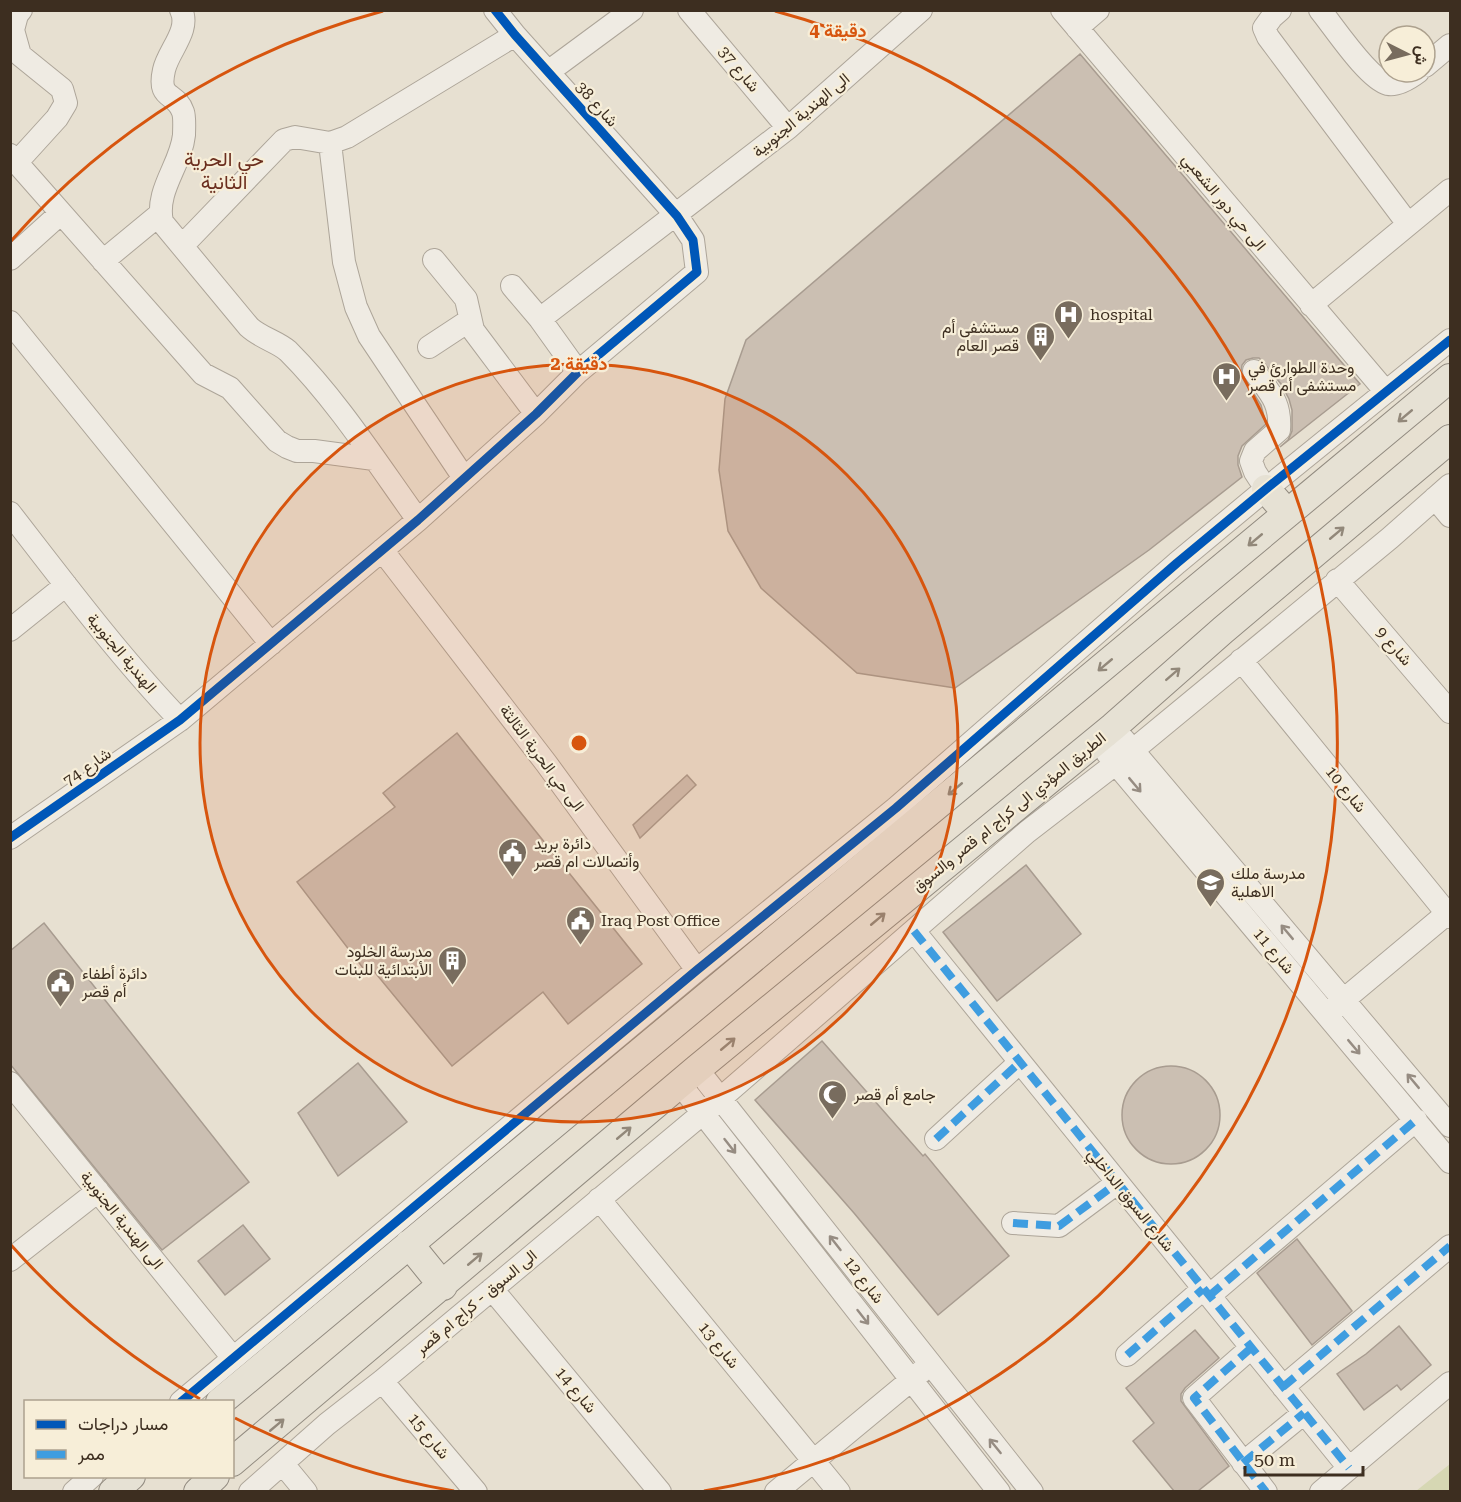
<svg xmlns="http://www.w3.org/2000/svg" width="1461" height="1502" viewBox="0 0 1461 1502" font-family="'Roboto Serif',Vazirmatn,serif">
<rect width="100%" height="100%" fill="#e7e0d1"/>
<path fill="#d6d7b3" d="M1450,1464V1491H1416Z"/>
<path fill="#cbbfb2" stroke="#a89c90" stroke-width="1.5" d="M1080,54L1360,384L1280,447L1288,440L1292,431V410L1289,399L1281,384L1264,363L1259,358H1253L1246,360L1242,365L1241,373L1261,405L1266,424L1242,446L1238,456V465L1242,477L1149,550L955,688L857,673L761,588L728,531L719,470L725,399L746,340Z
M457,733L642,964L568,1024L543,992L452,1066L368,964L363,968L297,882L395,807L383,793Z
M687,775L696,785L640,838L633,825Z
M1026,865L1081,934L997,1001L943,932Z
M44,923L249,1182L162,1250L10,1064V951Z
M822,1041L923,1156L925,1154L1009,1256L938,1315L854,1213L755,1100Z
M358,1063L407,1122L338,1176L298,1113Z
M1122 1115a49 49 0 1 1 98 0a49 49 0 1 1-98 0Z
M243,1225L270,1259L225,1295L198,1261Z
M1297,1239L1352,1311L1312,1345L1257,1273Z
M1399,1326L1431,1365L1401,1390L1397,1385L1364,1410L1337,1374L1366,1354Z
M1195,1330L1219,1358L1185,1388L1181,1394V1401L1229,1466L1198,1491H1174L1133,1441L1154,1423L1126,1388Z"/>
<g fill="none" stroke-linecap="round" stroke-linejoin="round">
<defs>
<path id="minor" d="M181,10C191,30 168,51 164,70C157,101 176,91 183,112C185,118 184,129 184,135C181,165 155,190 162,222L249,327C261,338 278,342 288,351C337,400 377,463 418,520
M689,10L788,128
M1062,10L1386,392
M1280,10L1272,17L1264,28L1268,37L1408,224
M1320,10C1334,27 1368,79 1388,84C1398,86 1410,78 1418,72
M1077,28L1098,10
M1425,66L1450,45
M548,72L632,10
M330,143L344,262L356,307L369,336L464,478
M10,155L203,374L230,388L277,441L287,447L297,451H314L374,459
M17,162L57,118L66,103L62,89L20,55L13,30L17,15L21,10
M182,246L284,140L295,137L330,143L347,137L515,35
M10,259L61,213
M434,260L466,299L473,330L536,414
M103,261L160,214
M512,286L540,319L578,372
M1311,305L1450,190
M540,319L788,128L921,10
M10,322L271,644
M429,347L470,320
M1254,371C1270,393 1281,402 1279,430L1255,451L1251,461L1255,472L1266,489
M1435,498L1450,516
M10,513C65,584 119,656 180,720
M382,550L546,763L697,970
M1337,580L1450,712
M10,630L66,585
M1241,660L1450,917
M1124,740L1450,1126
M1107,753L1450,1162
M10,838L180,720L418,520L536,414L578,372L697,272L693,240L677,216L515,35L495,10
M914,931L1349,1468
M1334,1008L1450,911
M697,1069L1032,1492
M10,1083L233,1358
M680,1084L999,1492
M936,1139L1020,1062
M599,1199L839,1492
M1013,1223L1059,1226L1117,1183
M10,1260L98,1191
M492,1289L660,1492
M1209,1296L1416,1120
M1251,1348L1194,1398L1266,1492
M1127,1355L1203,1289
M382,1381L476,1492
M1283,1387L1450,1246
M181,1402L697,970L896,808L1177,563L1266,489L1450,340
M1243,1463L1304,1413
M283,1464L306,1492
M74,1492L92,1476
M250,1492L327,1424L382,1381L721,1098L1027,832L1132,751L1390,538L1450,485
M776,1492L922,1371
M1321,1492L1450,1383"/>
<path id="major" d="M1266,489L1287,513
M409,1244L443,1286
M220,1402L1450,378
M232,1462L697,1069L1113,727L1223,630L1450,439
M113,1492L131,1476
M198,1492L215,1476"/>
</defs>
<use href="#minor" stroke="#ada599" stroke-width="24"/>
<use href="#major" stroke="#928b80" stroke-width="30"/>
<use href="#minor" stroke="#efebe3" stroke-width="22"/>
<use href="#major" stroke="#e6e1d4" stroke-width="28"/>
<path stroke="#3f9de0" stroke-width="8" stroke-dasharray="15 8" stroke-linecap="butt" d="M914,931L1349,1468
M936,1139L1020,1062
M1013,1223L1059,1226L1117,1183
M1209,1296L1416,1120
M1251,1348L1194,1398L1266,1492
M1127,1355L1203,1289
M1283,1387L1450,1246
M1243,1463L1304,1413"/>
<defs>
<path id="cycleway" d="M10,838L180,720L418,520L536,414L578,372L697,272L693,240L677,216L515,35L495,10
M181,1402L697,970L896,808L1177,563L1266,489L1450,340"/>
</defs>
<use href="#cycleway" stroke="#f7eed8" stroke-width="13"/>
<use href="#cycleway" stroke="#0057b8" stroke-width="9"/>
</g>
<defs><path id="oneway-shaft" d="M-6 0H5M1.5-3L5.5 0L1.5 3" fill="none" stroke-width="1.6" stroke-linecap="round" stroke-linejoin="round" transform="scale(1.5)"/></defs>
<g stroke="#92887a">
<use href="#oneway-shaft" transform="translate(1405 416) rotate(140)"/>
<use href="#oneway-shaft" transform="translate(1337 533) rotate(-40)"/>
<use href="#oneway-shaft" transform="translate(1255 540) rotate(140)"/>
<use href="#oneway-shaft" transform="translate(1105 665) rotate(140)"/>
<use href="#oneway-shaft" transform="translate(1173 674) rotate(-41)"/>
<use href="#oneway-shaft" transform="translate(955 789) rotate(140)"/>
<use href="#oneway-shaft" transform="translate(878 919) rotate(-40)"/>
<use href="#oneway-shaft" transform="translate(728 1044) rotate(-40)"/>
<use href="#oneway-shaft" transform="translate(624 1133) rotate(-40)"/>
<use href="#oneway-shaft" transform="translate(475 1259) rotate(-40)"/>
<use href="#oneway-shaft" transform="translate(277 1425) rotate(-40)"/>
</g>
<g stroke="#968c82">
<use href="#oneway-shaft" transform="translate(1135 785) rotate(50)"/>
<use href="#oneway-shaft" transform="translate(1287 932) rotate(-130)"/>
<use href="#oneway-shaft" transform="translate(1354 1047) rotate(50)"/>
<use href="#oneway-shaft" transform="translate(1413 1081) rotate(-130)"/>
<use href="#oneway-shaft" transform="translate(730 1146) rotate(52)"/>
<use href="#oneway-shaft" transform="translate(835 1243) rotate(-128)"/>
<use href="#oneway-shaft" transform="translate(863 1317) rotate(52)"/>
<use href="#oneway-shaft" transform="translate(995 1446) rotate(-129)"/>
</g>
<circle cx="579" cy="743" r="379" fill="#d7550e" fill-opacity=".12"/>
<g fill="none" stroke="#d7550e" stroke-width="3">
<circle cx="579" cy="743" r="379"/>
<path d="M454 1491A758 758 0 0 1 235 1418M200 1399A758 758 0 0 1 11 1245M11 241A758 758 0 0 1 383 11M775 11A758 758 0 0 1 704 1491"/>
</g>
<defs>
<symbol id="hospital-pin" viewBox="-11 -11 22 30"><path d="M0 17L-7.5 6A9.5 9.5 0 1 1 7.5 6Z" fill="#786c5e" stroke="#f7eed8"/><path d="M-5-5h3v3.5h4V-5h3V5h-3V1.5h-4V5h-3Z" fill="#fff"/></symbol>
<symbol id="building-pin" viewBox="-11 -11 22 30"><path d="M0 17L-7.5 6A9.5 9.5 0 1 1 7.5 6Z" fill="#786c5e" stroke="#f7eed8"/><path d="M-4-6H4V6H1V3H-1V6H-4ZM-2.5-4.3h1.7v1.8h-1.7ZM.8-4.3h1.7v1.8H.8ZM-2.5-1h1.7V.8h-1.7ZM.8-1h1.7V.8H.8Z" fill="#fff"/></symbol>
<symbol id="civic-pin" viewBox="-11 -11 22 30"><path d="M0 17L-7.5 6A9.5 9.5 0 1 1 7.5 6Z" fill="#786c5e" stroke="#f7eed8"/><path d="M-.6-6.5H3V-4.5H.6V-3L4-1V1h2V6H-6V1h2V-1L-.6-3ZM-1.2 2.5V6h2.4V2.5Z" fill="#fff"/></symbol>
<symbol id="school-pin" viewBox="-11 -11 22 30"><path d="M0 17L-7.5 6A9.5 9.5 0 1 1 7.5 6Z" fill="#786c5e" stroke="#f7eed8"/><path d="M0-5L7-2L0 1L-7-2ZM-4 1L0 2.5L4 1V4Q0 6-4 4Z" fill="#fff"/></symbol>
<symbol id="mosque-pin" viewBox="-11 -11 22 30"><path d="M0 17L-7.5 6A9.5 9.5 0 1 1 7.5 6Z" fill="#786c5e" stroke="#f7eed8"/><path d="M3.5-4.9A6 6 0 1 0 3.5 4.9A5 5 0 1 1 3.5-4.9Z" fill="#fff"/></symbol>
</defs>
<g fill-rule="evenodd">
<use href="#hospital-pin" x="1052" y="298" width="33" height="45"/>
<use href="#building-pin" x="1024" y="320" width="33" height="45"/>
<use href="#hospital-pin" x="1210" y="360" width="33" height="45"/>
<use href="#civic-pin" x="496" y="836" width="33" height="45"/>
<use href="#school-pin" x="1194" y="866" width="33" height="45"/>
<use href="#civic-pin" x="564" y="904" width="33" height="45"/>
<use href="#building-pin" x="436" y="944" width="33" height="45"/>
<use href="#civic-pin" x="44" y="966" width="33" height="45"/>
<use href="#mosque-pin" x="816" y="1078" width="33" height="45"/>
</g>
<g text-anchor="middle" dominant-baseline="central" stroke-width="4.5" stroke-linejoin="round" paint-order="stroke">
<g font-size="16" fill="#3d2e20" stroke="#f7eed8">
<text transform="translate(739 69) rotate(50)">شارع 37</text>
<text transform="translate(597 104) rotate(48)">شارع 38</text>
<text transform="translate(801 115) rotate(-40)">الى الهندية الجنوبية</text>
<text transform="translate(1224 202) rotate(50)">الى حي دور الشعبي</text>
<text transform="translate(1394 646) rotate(49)">شارع 9</text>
<text transform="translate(122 653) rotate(50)">الهندية الجنوبية</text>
<text transform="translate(542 758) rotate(53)">الى حي الحرية الثالثة</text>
<text transform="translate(87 767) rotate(-35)">شارع 74</text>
<text transform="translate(1346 789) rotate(51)">شارع 10</text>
<text transform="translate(1009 812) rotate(-39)">الطريق المؤدي الى كراج ام قصر والسوق</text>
<text transform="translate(1274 951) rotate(50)">شارع 11</text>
<text transform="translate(1131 1200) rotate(51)">شارع السوق الداخلي</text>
<text transform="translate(122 1220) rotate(51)">الى الهندية الجنوبية</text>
<text transform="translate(864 1280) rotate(52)">شارع 12</text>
<text transform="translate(476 1302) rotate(-40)">الى السوق - كراج ام قصر</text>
<text transform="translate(719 1345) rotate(51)">شارع 13</text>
<text transform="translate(576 1390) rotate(50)">شارع 14</text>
<text transform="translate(429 1436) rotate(50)">شارع 15</text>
</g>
<g font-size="16" fill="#3d2e20" stroke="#f7eed8" text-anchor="start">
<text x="1090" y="314">hospital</text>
<text x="1019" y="327" text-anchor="end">مستشفى أم<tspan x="1019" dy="18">قصر العام</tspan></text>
<text x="1248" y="367">وحدة الطوارئ في<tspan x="1248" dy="18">مستشفى أم قصر</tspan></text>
<text x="534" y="843">دائرة بريد<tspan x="534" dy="18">وأتصالات ام قصر</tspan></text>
<text x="1231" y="873">مدرسة ملك<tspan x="1231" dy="18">الاهلية</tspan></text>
<text x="601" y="920">Iraq Post Office</text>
<text x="432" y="951" text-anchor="end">مدرسة الخلود<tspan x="432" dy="18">الأبتدائية للبنات</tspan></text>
<text x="82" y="973">دائرة أطفاء<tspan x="82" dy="18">أم قصر</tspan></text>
<text x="854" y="1094">جامع أم قصر</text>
</g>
<g font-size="20" fill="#6b2e1e" stroke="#f7eed8">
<text x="224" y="159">حي الحرية<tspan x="224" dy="23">الثانية</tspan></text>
</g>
</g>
<circle cx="579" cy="743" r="9" fill="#d7550e" stroke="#f7eed8" stroke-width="3"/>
<g font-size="18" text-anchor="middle" font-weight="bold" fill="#d7550e" stroke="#f7eed8" stroke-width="4.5" stroke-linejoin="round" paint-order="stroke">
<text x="838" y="37">4 دقيقة</text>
<text x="579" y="370">2 دقيقة</text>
</g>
<rect width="1461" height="1502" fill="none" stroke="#3d2e20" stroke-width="24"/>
<rect x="24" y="1400" width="210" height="78" fill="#f7eed8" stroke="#ada18e" stroke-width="1.5"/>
<rect x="36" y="1420" width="30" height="9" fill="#0057b8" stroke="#ada18e" stroke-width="1.5"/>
<text x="78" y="1430" font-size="18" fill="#3d2e20">مسار دراجات</text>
<rect x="36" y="1450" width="30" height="9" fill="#3f9de0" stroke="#ada18e" stroke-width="1.5"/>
<text x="78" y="1460" font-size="18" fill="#3d2e20">ممر</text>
<g transform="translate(1407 54) rotate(96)"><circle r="28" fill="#f7eed8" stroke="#ada18e" stroke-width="1.5"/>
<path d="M0-4.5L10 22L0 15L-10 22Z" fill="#786c5e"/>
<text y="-9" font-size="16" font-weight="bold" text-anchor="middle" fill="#3d2e20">ش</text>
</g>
<path d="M1245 1466v9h118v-9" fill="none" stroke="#3d2e20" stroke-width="3"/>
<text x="1254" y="1466" font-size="18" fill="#3d2e20" stroke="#f7eed8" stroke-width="4.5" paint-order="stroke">50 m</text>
</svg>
